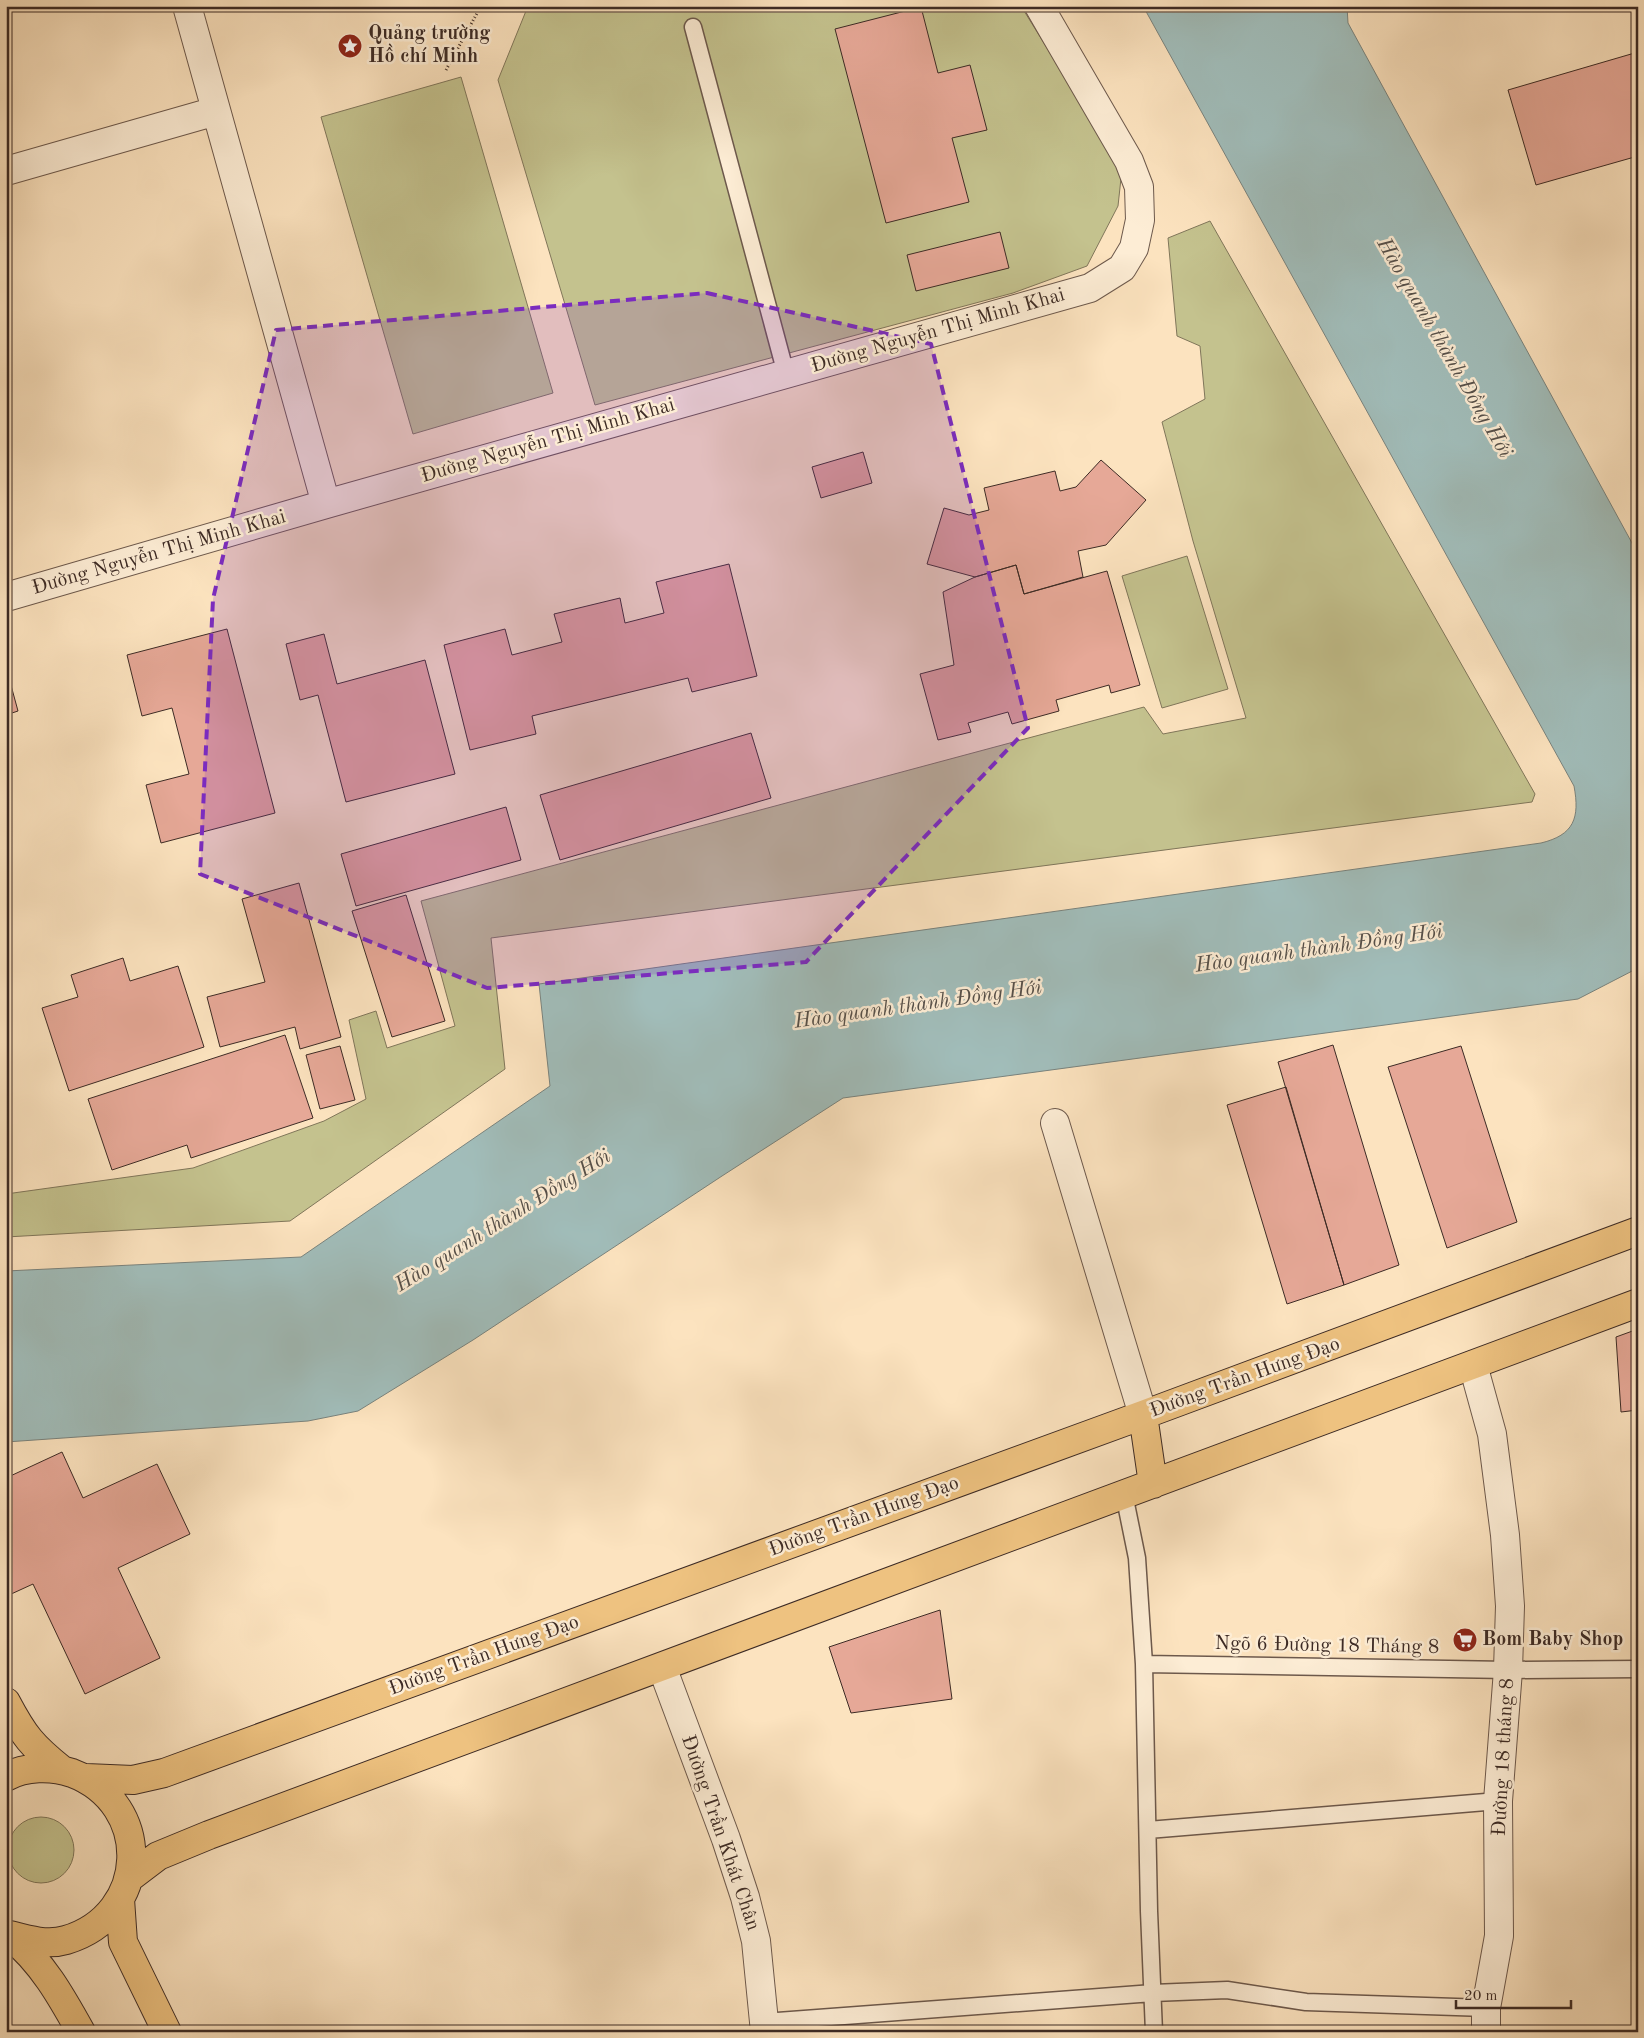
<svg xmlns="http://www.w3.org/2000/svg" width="1644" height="2038" viewBox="0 0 1644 2038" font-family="'Old Standard TT',serif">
<rect width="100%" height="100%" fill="#fce3bf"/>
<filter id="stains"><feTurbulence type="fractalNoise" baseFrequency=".004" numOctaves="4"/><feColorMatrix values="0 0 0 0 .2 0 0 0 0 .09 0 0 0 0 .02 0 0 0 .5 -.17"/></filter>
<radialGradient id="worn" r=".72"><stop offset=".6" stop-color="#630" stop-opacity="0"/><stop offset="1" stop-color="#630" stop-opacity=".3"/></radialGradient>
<path fill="#c4c28e" stroke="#80765a" d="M528,6H1021L1122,169L1118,206L1087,266L1013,293L595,405L498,80Z
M461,77L553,393L413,434L321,117Z
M1210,221L1535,794L1532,802L491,938L505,1069L290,1221L6,1237V1194L193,1168L324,1121L366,1099L349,1020L376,1011L387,1048L455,1026L421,901L1144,707L1163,734L1246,718L1193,541L1162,422L1205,399L1200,346L1177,336L1168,238Z
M1187,556L1228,689L1162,708L1122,576Z
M8 1850a33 33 0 1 1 66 0a33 33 0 1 1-66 0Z"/>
<path fill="#a1bdba" stroke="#79837e" d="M1143,6H1347L1348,23L1638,554V968L1578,999L843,1098L722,1176L473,1340L358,1411L308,1421L6,1442V1271L301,1257L550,1086L539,984L1541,843C1574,835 1580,818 1574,786Z"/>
<path fill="#e6a897" stroke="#3d2b25" d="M921,7L938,73L970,65L987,130L952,138L969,202L886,223L835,29Z
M1638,52V156L1536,185L1508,90Z
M1000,232L1009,268L916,291L907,255Z
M863,452L872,483L821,498L812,467Z
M1101,460L1146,500L1106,545L1078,551L1083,577L1024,594L1016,565L975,577L927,564L944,508L969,515L989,510L984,488L1055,471L1060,491L1076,487Z
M729,564L757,676L692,692L688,678L532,716L536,734L470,750L444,645L505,629L512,655L562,642L554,614L620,598L625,623L664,613L656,582Z
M1016,565L1024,594L1107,571L1140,685L1111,693L1109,685L1056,700L1059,711L1012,724L1008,712L968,723L971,732L938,740L920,674L954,665L943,592L975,577Z
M227,629L275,813L161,843L146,785L189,774L172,708L142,716L127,655Z
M324,634L337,684L425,660L455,774L346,802L318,695L300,700L286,644Z
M9,678L18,711L6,715V679Z
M751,733L771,798L560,860L540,795Z
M506,807L521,860L356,906L341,854Z
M299,883L341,1037L300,1049L295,1027L220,1047L207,997L265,982L242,899Z
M406,895L445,1021L392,1037L352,911Z
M123,958L130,981L178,966L204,1047L69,1091L42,1008L78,997L71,975Z
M285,1035L313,1118L191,1158L187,1145L112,1170L88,1099Z
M1333,1045L1399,1265L1344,1285L1278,1062Z
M340,1046L355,1100L320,1109L306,1055Z
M1461,1046L1517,1222L1447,1248L1388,1067Z
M1286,1087L1344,1285L1287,1304L1227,1105Z
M1638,1329V1410L1621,1412L1616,1337Z
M62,1452L83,1498L157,1464L190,1534L118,1568L160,1658L85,1694L33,1584L9,1595L6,1590V1478Z
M940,1610L952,1699L851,1713L829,1647Z"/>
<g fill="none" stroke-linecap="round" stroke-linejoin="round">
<defs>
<path id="lane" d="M693,27L786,374
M1124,1494L1137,1558L1144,1664L1149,1911L1154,2032
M1144,1664L1508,1670L1638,1669
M1148,1830L1498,1801
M764,2022L1153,1993L1227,1990L1306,2002L1486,2008"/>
<path id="street" d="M187,6L326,504
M6,171L216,111
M6,597L326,504L1090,288L1122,268L1134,248L1140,220L1139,187L1129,161L1039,6
M1055,1123L1143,1415
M1473,1365L1492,1434L1505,1535L1510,1606L1508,1670L1498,1801L1499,1936L1486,2008V2032
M662,1667L726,1839L745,1897L756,1941L765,2032"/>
<path id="primary" d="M1143,1415L1153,1484
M6,1702C24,1736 32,1746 62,1770
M6,1777C25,1766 52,1766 72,1773C154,1804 150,1915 66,1940C46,1946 25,1939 6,1934
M86,1778L133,1780L164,1773L1143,1415L1638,1231
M129,1878L158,1856L209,1835L1638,1303
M120,1899L123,1942L167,2032
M10,1936C42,1962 61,1996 81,2032"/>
</defs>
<use href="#lane" stroke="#6d594c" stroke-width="19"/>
<use href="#street" stroke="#6d594c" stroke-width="30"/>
<use href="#primary" stroke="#3d2b25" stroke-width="30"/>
<path stroke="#3d2b25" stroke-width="3" stroke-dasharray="1 2.5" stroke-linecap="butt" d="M446,70L481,6"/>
<use href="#lane" stroke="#fdedd5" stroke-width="16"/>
<use href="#street" stroke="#fdedd5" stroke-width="28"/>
<use href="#primary" stroke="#eec280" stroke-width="28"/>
</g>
<path fill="#7b2cbf" fill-opacity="0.2" stroke="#7b2cbf" stroke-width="4" stroke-dasharray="10 6" stroke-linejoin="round" d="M707,293L931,344L1028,728L806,962L487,988L200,874L213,599L276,330Z"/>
<defs>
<symbol id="sight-disc" viewBox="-11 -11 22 22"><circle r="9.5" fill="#8f2418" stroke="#fdedd5"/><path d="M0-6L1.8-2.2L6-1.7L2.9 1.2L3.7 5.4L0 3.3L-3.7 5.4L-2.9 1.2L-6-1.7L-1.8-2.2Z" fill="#fff"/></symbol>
<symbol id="supermarket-disc" viewBox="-11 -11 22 22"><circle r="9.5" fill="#8f2418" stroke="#fdedd5"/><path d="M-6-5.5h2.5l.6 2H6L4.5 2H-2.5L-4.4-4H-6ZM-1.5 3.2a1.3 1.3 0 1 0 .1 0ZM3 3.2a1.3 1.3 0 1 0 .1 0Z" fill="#fff"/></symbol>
</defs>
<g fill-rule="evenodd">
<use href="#sight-disc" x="336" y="32" width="28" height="28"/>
<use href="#supermarket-disc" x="1451" y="1626" width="28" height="28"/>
</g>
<g text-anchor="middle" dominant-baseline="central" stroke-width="5" stroke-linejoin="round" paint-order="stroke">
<g font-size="20" font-weight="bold" fill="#3d2b25" stroke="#fdedd5" text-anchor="start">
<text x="368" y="34">Quảng trường<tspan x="368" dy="23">Hồ chí Minh</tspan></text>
<text x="1482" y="1640">Bom Baby Shop</text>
</g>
<g font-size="20" fill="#3d2b25" stroke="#fdedd5">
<text transform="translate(938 331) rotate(-16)">Đường Nguyễn Thị Minh Khai</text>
<text transform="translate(548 441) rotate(-16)">Đường Nguyễn Thị Minh Khai</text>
<text transform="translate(159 553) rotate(-16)">Đường Nguyễn Thị Minh Khai</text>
<text transform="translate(1245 1378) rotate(-20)">Đường Trần Hưng Đạo</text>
<text transform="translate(864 1517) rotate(-20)">Đường Trần Hưng Đạo</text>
<text transform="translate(1327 1646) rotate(1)">Ngõ 6 Đường 18 Tháng 8</text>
<text transform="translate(484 1656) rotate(-20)">Đường Trần Hưng Đạo</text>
<text transform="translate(1504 1757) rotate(-87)">Đường 18 tháng 8</text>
<text transform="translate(720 1833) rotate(71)">Đường Trần Khát Chân</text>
</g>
<g font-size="21" font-style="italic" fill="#56504a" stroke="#fdedd5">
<text transform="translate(1444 348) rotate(60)">Hào quanh thành Đồng Hới</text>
<text transform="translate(1319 949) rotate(-8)">Hào quanh thành Đồng Hới</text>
<text transform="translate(918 1005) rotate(-8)">Hào quanh thành Đồng Hới</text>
<text transform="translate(503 1221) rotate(-32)">Hào quanh thành Đồng Hới</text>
</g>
</g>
<rect width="1644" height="2038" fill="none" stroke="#fce3bf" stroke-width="25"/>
<rect x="8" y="8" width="1629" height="2023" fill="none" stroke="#3d2b25" stroke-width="2.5"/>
<rect x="12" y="12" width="1619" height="2013" fill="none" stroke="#3d2b25"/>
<path d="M1456 2000v8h115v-8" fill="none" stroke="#3d2b25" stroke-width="2.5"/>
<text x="1464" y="2000" font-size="15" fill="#3d2b25" stroke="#fdedd5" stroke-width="4" paint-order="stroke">20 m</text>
<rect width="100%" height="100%" filter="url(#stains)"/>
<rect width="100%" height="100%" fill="url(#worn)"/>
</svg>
